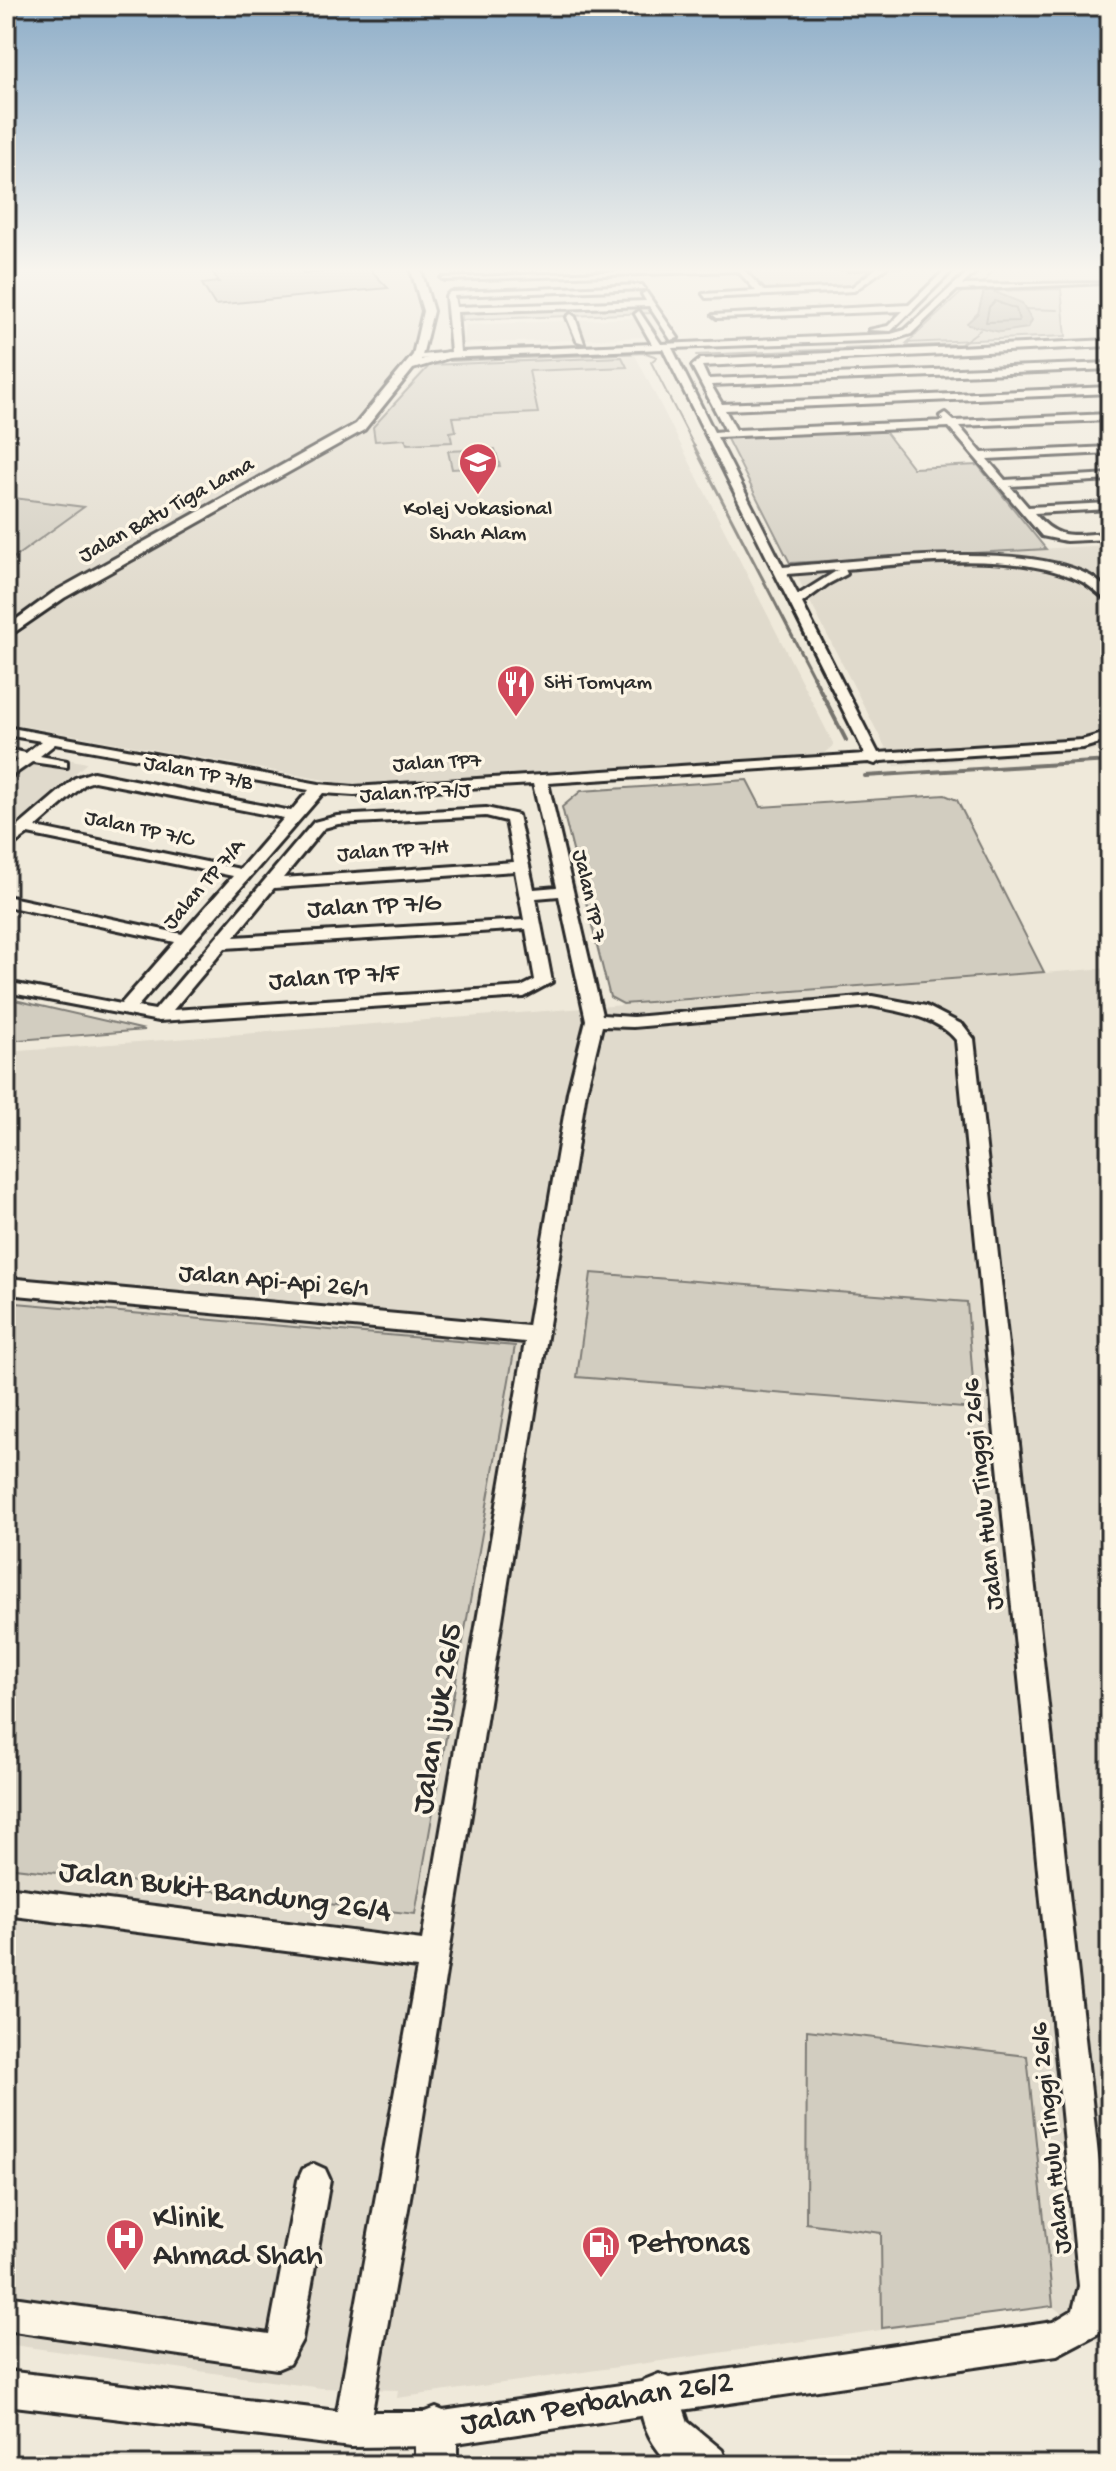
<svg xmlns="http://www.w3.org/2000/svg" width="1116" height="2471" viewBox="0 0 1116 2471" font-family="'Gochi Hand',sans-serif">
<rect width="100%" height="100%" fill="#efe9da"/>
<filter id="ink" filterUnits="userSpaceOnUse"><feTurbulence type="fractalNoise" baseFrequency=".0125" numOctaves="2"/><feDisplacementMap in="SourceGraphic" scale="16" xChannelSelector="R" yChannelSelector="G"/><feConvolveMatrix kernelMatrix="1 2 1 2 8 2 1 2 1" color-interpolation-filters="sRGB"/></filter>
<g filter="url(#ink)">
<path fill="#e0dacc" d="M6,267H412L426,316L422,360L363,427L6,630Z
M635,318L647,337L463,344L466,325Z
M635,355L834,745L823,754L352,785L6,723V645L54,604L371,427L428,364Z
M1110,545V749L895,766L790,563Z
M6,747L87,763L6,833Z
M1110,968V2350L1052,2306L397,2398L398,2390L321,2388L6,2344V1052Z"/>
<path fill="#d2cdc0" stroke="#7e7c76" stroke-width="2" d="M748,271H874L851,288L764,291Z
M1061,289L1066,336L907,343L962,292Z
M647,305L652,313L461,320L463,312Z
M622,357L627,367L529,371L538,413L453,417L456,431L450,432L452,442L407,444L405,439L375,441L373,427L430,365Z
M884,430L913,468L978,465L1046,549L790,563L726,437Z
M495,449L500,466L452,469L448,451Z
M6,497L84,507L8,562Z
M747,780L761,807L945,795L957,800L1044,972L623,1004L610,997L562,807L581,791Z
M6,998L145,1030L6,1041Z
M591,1273L967,1302L975,1409L577,1377Z
M16,1303L515,1346L415,1914L6,1867V1323Z
M807,2030L1027,2056L1053,2306L882,2328L881,2233L806,2223Z"/>
<path fill="#a6a399" stroke="#75736d" stroke-width="2" d="M990,290L1022,303L1032,320L1028,328L1000,332L968,325L967,323L978,313L984,291Z"/>
<g fill="none" stroke-linecap="round" stroke-linejoin="round">
<path stroke="#5c5b57" stroke-width="2" d="M995,301L1016,309L1019,321L986,322L989,307Z"/>
<path stroke="#75736d" stroke-width="2" d="M700,267L877,269
M892,268L928,267
M982,285L996,267
M1025,309L1058,310
M696,355L961,344L980,330
M450,361L646,353L657,357L651,362L695,448"/>
<path stroke="#75736d" stroke-width="3" d="M694,446L814,678"/>
<path stroke="#75736d" stroke-width="4" d="M813,676L846,740
M865,776L1110,761"/>
</g>
<path fill="#bcb7ac" stroke="#2b2b2b" stroke-width="2" d="M209,267H302L303,274L369,268L388,288L215,305L202,284L219,282Z"/>
<g fill="none" stroke-linecap="round" stroke-linejoin="round">
<defs>
<path id="minor" d="M741,267L764,291L852,287L878,267H887L854,291L706,298L703,294L756,291L738,271L445,280L441,278Z
M872,267L848,270L844,268L845,267Z
M948,267H956L891,331L869,330L888,326L903,311L717,318L713,315L909,305Z
M973,267H981L962,285L1105,283L957,290L911,334L892,340L672,348L714,432L726,431L692,366L701,359L1110,340V346L702,366L708,379L1110,363V369L711,385L722,404L1110,387V393L725,410L736,430L944,421L940,416L945,413L954,421L1110,414V420L959,426L982,453L1110,447V453L987,459L1005,480L1110,474V480L1010,486L1028,507L1110,503V509L1034,513C1060,543 1073,534 1110,533V539L1066,541L1042,536L949,427L717,437L783,567C861,561 1023,539 1090,576C1097,580 1104,586 1110,591V601C1098,596 1091,585 1079,580C1015,551 915,563 845,569L847,574L828,584L802,603L878,753L1082,740L1110,732V740L1083,748L881,761L875,764L869,762L548,783L602,1015L633,1017L872,996L926,1006L963,1025L974,1039L1110,2263V2296L1099,2333L1057,2355L436,2446L351,2447L6,2405V2371L337,2411L417,1968L6,1915V1887L422,1940L525,1342L6,1294V1278L528,1326L568,1092L586,1020L559,896L536,898L552,982L524,997L159,1021L6,992V982L121,1004L175,942L6,906V896L182,934L233,876L28,834L6,850V837L75,778L93,772L291,811L309,790L55,744L40,756L67,761V767L32,762L6,780V769L18,760L6,757V749L26,753L41,741L6,735V727L319,784L354,787L865,754L663,349L418,359L413,356L451,352L446,296L450,292L642,285L645,289L454,296L456,307L646,301L642,294L646,292L678,338L671,340L649,306L457,312L460,352L652,344L635,314L639,311L661,344L891,334L905,330ZM838,570L798,595L787,574ZM94,781L284,818L240,869L36,827L85,784ZM533,784L557,887L534,889L518,815L486,808L337,816L314,822L155,1010L137,1007L323,793L354,795ZM486,816L506,821L514,862L283,878L324,828L338,824ZM515,871L524,920L234,937L274,888ZM526,929L535,980L521,987L173,1010L225,948ZM872,1006C900,1012 937,1016 956,1040L1079,2286L1073,2310L1053,2322L436,2412H372L411,2192L586,1092L602,1026L633,1027Z
M571,314L575,317L584,343L577,341L567,317Z
M314,2164L325,2169L330,2180L302,2340L289,2364L277,2369L6,2330V2296L269,2334L298,2180L303,2169Z"/>
<path id="major" d="M410,267H420L433,311L421,360L448,352L452,357L413,369L364,430L64,598L6,638V627L54,592L356,424L413,355L423,311Z
M659,2374L674,2380L688,2422L722,2450L728,2465H671C649,2444 632,2409 644,2380Z
M436,2408L451,2414L457,2429V2465H415V2429L421,2414Z"/>
</defs>
<use href="#minor" stroke="#2b2b2b" stroke-width="6"/>
<use href="#major" stroke="#2b2b2b" stroke-width="6"/>
<use href="#minor" fill="#fcf5e5" fill-rule="evenodd"/>
<use href="#major" fill="#fcf5e5" fill-rule="evenodd"/>
</g>
</g>
<linearGradient id="sky" x2="0" y2="1"><stop stop-color="#8dadc8"/><stop offset="0.44" stop-color="#f8f5ee"/><stop offset="1" stop-color="#f8f5ee" stop-opacity="0"/></linearGradient>
<rect width="1116" height="613" fill="url(#sky)"/>
<defs>
<symbol id="school-pin" viewBox="-11 -11 22 30"><path d="M0 17L-7.5 6A9.5 9.5 0 1 1 7.5 6Z" fill="#d1495b" stroke="#fcf5e5"/><path d="M0-5L7-2L0 1L-7-2ZM-4 1L0 2.5L4 1V4Q0 6-4 4Z" fill="#fff"/></symbol>
<symbol id="restaurant-pin" viewBox="-11 -11 22 30"><path d="M0 17L-7.5 6A9.5 9.5 0 1 1 7.5 6Z" fill="#d1495b" stroke="#fcf5e5"/><path d="M-5-6h1v4h1v-4h1v4h1v-4h1v5L-1.5 .5V6h-2V.5L-5-1ZM5-6V6H3V1.5H1.5Q1.5-4 5-6Z" fill="#fff"/></symbol>
<symbol id="hospital-pin" viewBox="-11 -11 22 30"><path d="M0 17L-7.5 6A9.5 9.5 0 1 1 7.5 6Z" fill="#d1495b" stroke="#fcf5e5"/><path d="M-5-5h3v3.5h4V-5h3V5h-3V1.5h-4V5h-3Z" fill="#fff"/></symbol>
<symbol id="fuel-pin" viewBox="-11 -11 22 30"><path d="M0 17L-7.5 6A9.5 9.5 0 1 1 7.5 6Z" fill="#d1495b" stroke="#fcf5e5"/><path d="M-5.5-6h7V0h2V4h1.3V-2.5L3-4.5l.8-.8L6-3V5H2.5V1h-1V6h-7ZM-4.2-4.7v3.2H.2V-4.7Z" fill="#fff"/></symbol>
</defs>
<g fill-rule="evenodd">
<use href="#school-pin" x="456" y="440" width="44" height="60"/>
<use href="#restaurant-pin" x="494" y="662" width="44" height="60"/>
<use href="#hospital-pin" x="103" y="2216" width="44" height="60"/>
<use href="#fuel-pin" x="579" y="2223" width="44" height="60"/>
</g>
<g text-anchor="middle" dominant-baseline="central" stroke-width="7" stroke-linejoin="round" paint-order="stroke">
<g font-size="22" fill="#2b2b2b" stroke="#fcf5e5">
<text x="478" y="510">Kolej Vokasional<tspan x="478" dy="25">Shah Alam</tspan></text>
<text x="544" y="684" text-anchor="start">Siti Tomyam</text>
</g>
<g font-size="22" fill="#2b2b2b" stroke="#fcf5e5">
<text transform="translate(167 511) rotate(-29)">Jalan Batu Tiga Lama</text>
<text transform="translate(437 764) rotate(-3)">Jalan TP7</text>
<text transform="translate(198 774) rotate(11)">Jalan TP 7/B</text>
<text transform="translate(415 794) rotate(-3)">Jalan TP 7/J</text>
<text transform="translate(139 830) rotate(12)">Jalan TP 7/C</text>
<text transform="translate(393 852) rotate(-4)">Jalan TP 7/H</text>
<text transform="translate(205 885) rotate(-49)">Jalan TP 7/A</text>
<text transform="translate(588 896) rotate(77)">Jalan TP 7</text>
</g>
<g font-size="26" fill="#2b2b2b" stroke="#fcf5e5">
<text transform="translate(374 908) rotate(-3)">Jalan TP 7/G</text>
<text transform="translate(334 979) rotate(-4)">Jalan TP 7/F</text>
<text transform="translate(274 1283) rotate(5)">Jalan Api-Api 26/1</text>
<text transform="translate(985 1494) rotate(-96)">Jalan Hulu Tinggi 26/6</text>
<text transform="translate(1053 2138) rotate(-96)">Jalan Hulu Tinggi 26/6</text>
</g>
<g font-size="32" fill="#2b2b2b" stroke="#fcf5e5">
<text transform="translate(439 1719) rotate(-81)">Jalan Ijuk 26/5</text>
<text transform="translate(225 1893) rotate(7)">Jalan Bukit Bandung 26/4</text>
<text transform="translate(597 2405) rotate(-9)">Jalan Perbahan 26/2</text>
</g>
<g font-size="32" fill="#2b2b2b" stroke="#fcf5e5" text-anchor="start">
<text x="153" y="2220">Klinik<tspan x="153" dy="37">Ahmad Shah</tspan></text>
<text x="629" y="2245">Petronas</text>
</g>
</g>
<rect width="1116" height="2471" fill="none" stroke="#fcf5e5" stroke-width="32"/>
<rect x="16" y="16" width="1084" height="2439" fill="none" stroke="#2b2b2b" stroke-width="3" filter="url(#ink)"/>
</svg>
